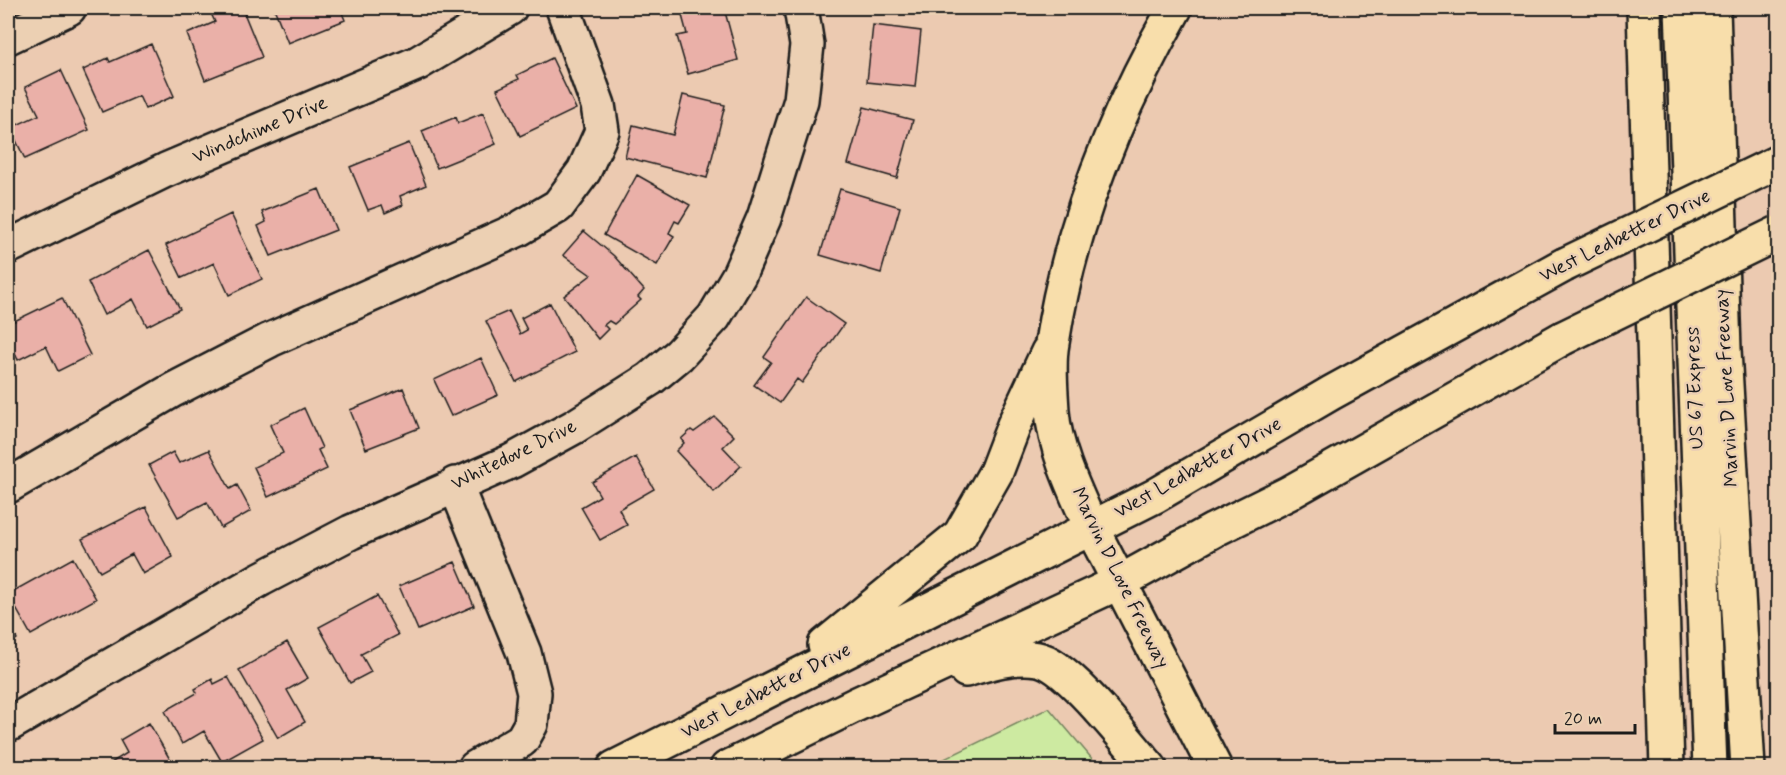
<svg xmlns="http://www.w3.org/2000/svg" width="1786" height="775" viewBox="0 0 1786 775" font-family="Mynerve,sans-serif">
<rect width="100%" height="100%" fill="#eccab1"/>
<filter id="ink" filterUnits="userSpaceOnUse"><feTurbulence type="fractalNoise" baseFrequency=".0167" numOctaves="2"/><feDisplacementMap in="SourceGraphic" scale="12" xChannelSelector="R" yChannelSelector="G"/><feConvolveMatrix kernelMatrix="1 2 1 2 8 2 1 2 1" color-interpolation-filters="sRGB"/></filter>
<g filter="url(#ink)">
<path fill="#cdeaa1" stroke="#74835e" stroke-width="1.5" d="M1049,708L1099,767H938L936,763Z"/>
<path fill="#eab0a8" stroke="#1c1c1c" stroke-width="1.5" d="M213,8H242L262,57L205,80L187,34L215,22L209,9Z
M274,8H340L345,20L288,43Z
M680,8H724L738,60L688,74L677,36L687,34Z
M873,25L921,31L915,87L867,82Z
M151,44L174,96L145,109L139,96L102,112L83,70L108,58L110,62Z
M552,58L576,109L520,136L497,89L519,79L517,75Z
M61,70L89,130L25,159L10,128L39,115L25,87Z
M683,95L725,105L707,178L625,157L633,125L673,135Z
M864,107L913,120L897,178L848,164Z
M483,113L496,144L437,168L422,131L456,117L458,123Z
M409,143L426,185L400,196L403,205L385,213L382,205L368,210L350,167Z
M637,175L690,205L679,223L675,221L669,233L674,236L657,265L604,235Z
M319,189L336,230L271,256L258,226L266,222L262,212Z
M840,189L900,207L881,273L820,255Z
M231,214L262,279L229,295L214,263L182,278L166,245Z
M584,231L614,256L644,290L638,297L641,300L614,324L609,321L604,325L608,329L598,339L564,296L591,275L563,255Z
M149,250L180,309L147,326L133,299L104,315L88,282Z
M806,297L844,324L802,383L797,379L780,403L754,385L771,362L764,357Z
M62,298L90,355L58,371L46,346L18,360L8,338V324Z
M550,303L575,352L516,382L486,321L509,311L520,334L527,330L521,318Z
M481,358L498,395L451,416L434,380Z
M403,388L419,428L366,449L350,410Z
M304,408L322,448L318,450L327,469L268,497L254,467L283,453L270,425Z
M715,417L734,436L723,447L741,466L714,492L676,451L684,443L681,439L691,430L694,432Z
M209,450L230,489L237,485L251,511L221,528L207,502L178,517L149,465L173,452L179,463Z
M636,457L654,489L619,509L627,525L600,540L581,507L600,496L592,482Z
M146,507L173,557L143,574L132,554L100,572L82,539Z
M73,558L96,599L31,635L8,594Z
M455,562L474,606L418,630L399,586Z
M377,596L398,635L361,654L371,672L350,683L319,627Z
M8,621L17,639L8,644Z
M287,642L308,678L287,690L305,722L278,738L239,670Z
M228,677L263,739L222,762L204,731L182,744L165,711L197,693L195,689L212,679L214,684Z
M149,723L175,768H103L127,753L120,740Z"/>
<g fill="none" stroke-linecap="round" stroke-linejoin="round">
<defs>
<path id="minor" d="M8,37L69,8
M8,247L166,170L418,63L510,8
M455,484L524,653L534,693L531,724L522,740L475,768
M8,486L173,390L270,340L517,230L558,206L584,171L602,131L598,105L563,8
M8,725L261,579L351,532L512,461L574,427L650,379L679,355L714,317L739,275L764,218L801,100L807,45L801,8"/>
<path id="major" d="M1175,8C1117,110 1070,225 1052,343C1048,363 1051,390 1052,411C1055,450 1075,491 1091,527L1215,768
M825,645L960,535L996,472L1014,425L1048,352
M966,670C988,663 1015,655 1038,659C1068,664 1128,743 1150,768
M614,768L1155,496L1331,393L1564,265
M727,768L855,705L1120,582L1214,530L1289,493L1563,338"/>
<path id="highway" d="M1644,8L1667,768
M1682,8L1710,768
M1713,8L1724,350L1748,768"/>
</defs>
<use href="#minor" stroke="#1c1c1c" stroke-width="38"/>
<use href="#major" stroke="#1c1c1c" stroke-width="38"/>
<use href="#highway" stroke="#1c1c1c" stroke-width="38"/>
<use href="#minor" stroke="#ecd0b3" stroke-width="33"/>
<use href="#major" stroke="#f8deab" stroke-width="33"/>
<use href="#highway" stroke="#f8deab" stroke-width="33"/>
<defs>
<path id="major-bridge" d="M1564,265L1778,162
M1563,338L1778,233"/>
</defs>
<use href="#major-bridge" stroke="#1c1c1c" stroke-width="38" stroke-linecap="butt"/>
<use href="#major-bridge" stroke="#f8deab" stroke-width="33"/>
</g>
</g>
<g text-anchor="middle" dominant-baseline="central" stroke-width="5" stroke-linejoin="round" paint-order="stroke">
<g font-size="20" fill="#1c1c1c" stroke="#ecd0b3">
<text transform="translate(260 130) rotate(-23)">Windchime Drive</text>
<text transform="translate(1625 236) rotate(-26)">West Ledbetter Drive</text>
<text transform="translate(1695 388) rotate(-92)">US 67 Express</text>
<text transform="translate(1727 388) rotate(-93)">Marvin D Love Freeway</text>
<text transform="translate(514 455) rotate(-26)">Whitedove Drive</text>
<text transform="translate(1198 468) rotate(-29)">West Ledbetter Drive</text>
<text transform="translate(1120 578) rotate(64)">Marvin D Love Freeway</text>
<text transform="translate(766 691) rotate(-27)">West Ledbetter Drive</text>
</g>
</g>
<rect width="1786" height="775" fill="none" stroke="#ecd0b3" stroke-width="30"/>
<rect x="15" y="15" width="1756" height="745" fill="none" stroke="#1c1c1c" stroke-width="2" filter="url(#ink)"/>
<path d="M1555 724v9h80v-9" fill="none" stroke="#1c1c1c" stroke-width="3"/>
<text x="1564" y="724" font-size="18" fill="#1c1c1c" stroke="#ecd0b3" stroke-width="4.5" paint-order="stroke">20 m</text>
</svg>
